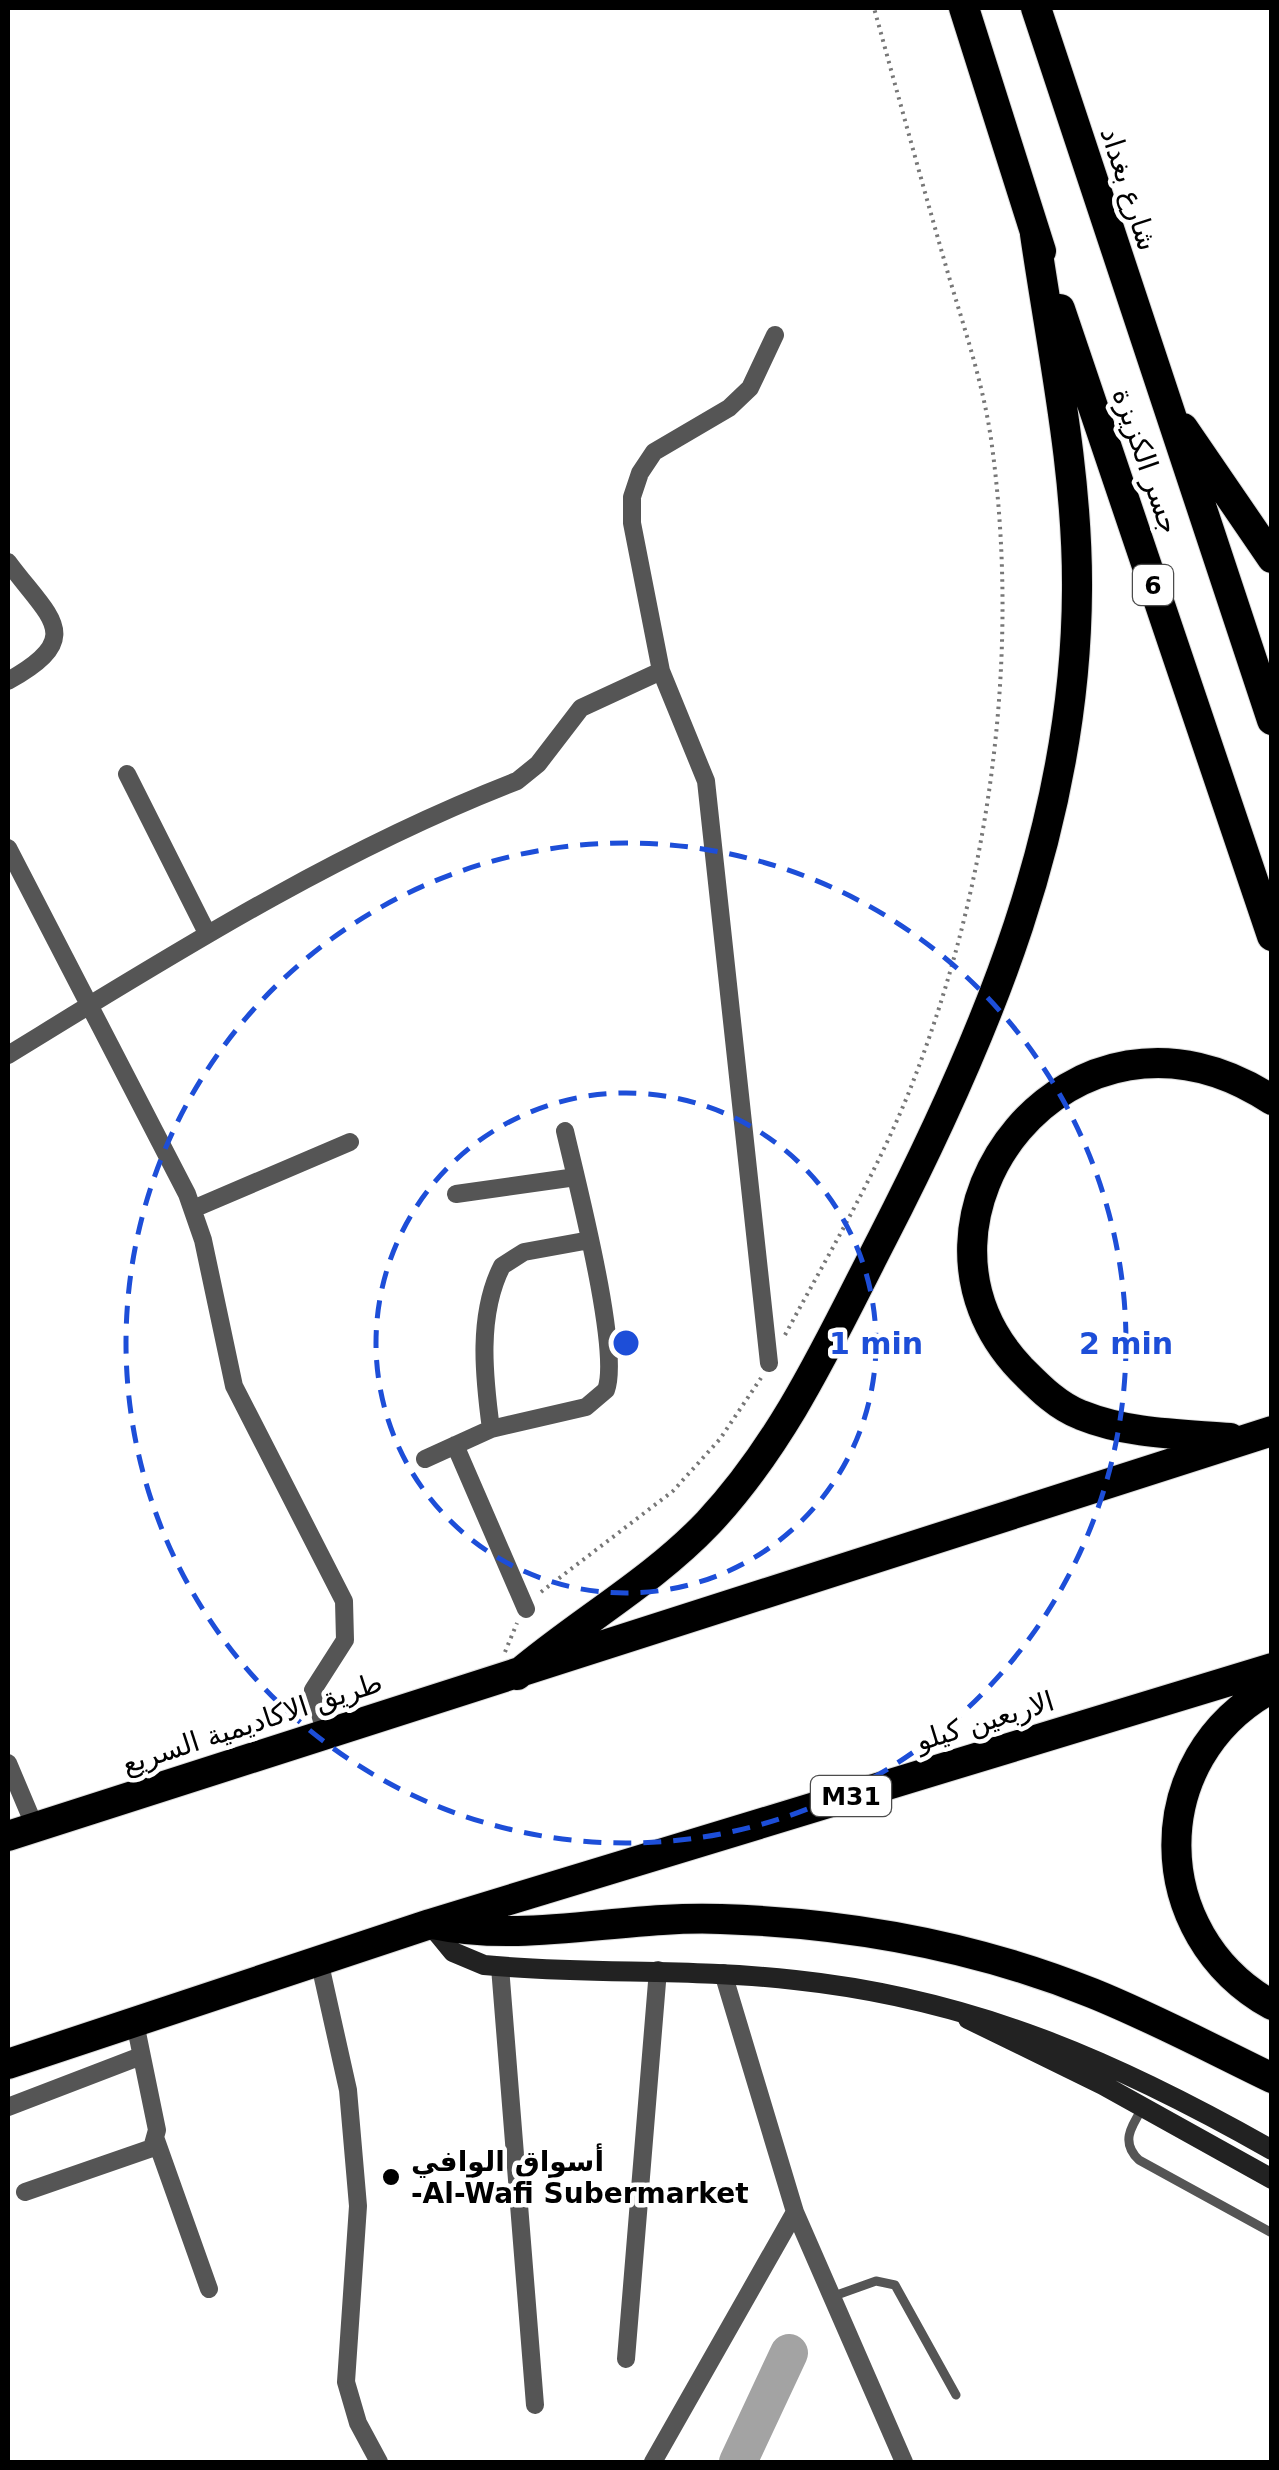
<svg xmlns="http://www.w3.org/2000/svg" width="1279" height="2470" viewBox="0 0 1279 2470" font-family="'DejaVu Sans','Noto Naskh Arabic',sans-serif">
<rect width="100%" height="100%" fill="#fff"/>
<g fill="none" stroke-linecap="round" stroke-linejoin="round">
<path stroke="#a3a3a3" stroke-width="38" d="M738,2462L789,2353"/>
<defs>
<path id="highway" d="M964,8L1041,251
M1036,8L1272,720
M1060,309L1272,936
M1183,428L1272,558
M1230,1438C1179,1434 1128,1434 1081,1415C1057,1406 1038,1386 1021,1369C879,1220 1072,968 1272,1100
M517,1675C578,1623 652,1582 708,1523C785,1441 831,1338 882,1239C987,1035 1076,823 1077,590C1078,471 1052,351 1035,234
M1272,1688C1143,1757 1146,1935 1272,2005
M8,1836L1272,1431
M433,1924C527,1944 624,1915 721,1919C847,1923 975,1946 1092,1993C1154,2018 1212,2049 1272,2078
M8,2064L430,1924L1272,1668"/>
</defs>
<use href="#highway" stroke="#dbdbdb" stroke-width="32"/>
<path stroke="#777" stroke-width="4" stroke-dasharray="2.5 5" stroke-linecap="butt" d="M785,1335C828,1255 875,1176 909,1092C989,890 1021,662 992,446C984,385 964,328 947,270C922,183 898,95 874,8
M541,1592L673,1491L720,1439L761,1378
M505,1652L517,1623"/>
<path stroke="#555" stroke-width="9" d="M1142,2109C1130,2128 1121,2143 1139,2160L1272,2233
M834,2296L876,2281L895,2285L956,2395"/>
<path stroke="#555" stroke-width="18" d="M8,562C50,619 87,637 8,681
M127,774L207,933
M8,848L187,1194L203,1240L234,1386L344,1601L345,1640L313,1690L325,1731
M8,1055C173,954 336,851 517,781L538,764L581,708L661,671
M456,1194L576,1177
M193,1209L350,1142
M769,1363L706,781L661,671L632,523V497L640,473L654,452L729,408L750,388L775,335
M491,1429C484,1377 477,1315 502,1266L524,1252L590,1240
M455,1445L526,1609
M425,1459L491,1429L586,1407L606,1390C621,1351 576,1179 565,1131
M8,1763L35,1827
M319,1960L348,2090L358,2206L346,2382L358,2423L379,2462
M500,1967L535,2405
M723,1973L795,2212L904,2462
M8,2107L141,2056
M156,2140L209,2289
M25,2192L152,2148L157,2130L134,2018
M626,2359L658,1970
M653,2462L795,2212"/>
<path stroke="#222" stroke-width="20" d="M430,1924L453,1952L484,1965C587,1975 691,1968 795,1980C974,1999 1117,2062 1272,2150
M968,2019L1103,2085L1272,2179"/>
<use href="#highway" stroke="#000" stroke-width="30"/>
</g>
<g fill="none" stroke="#1d4ed8" stroke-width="5" stroke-dasharray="18 12">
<circle cx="626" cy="1343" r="250"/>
<circle cx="626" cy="1343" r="500"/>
</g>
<circle fill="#000" stroke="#fff" stroke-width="4" cx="391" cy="2177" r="10"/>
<g text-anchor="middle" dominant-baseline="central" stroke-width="9" stroke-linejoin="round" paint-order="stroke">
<g fill="#fff" stroke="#4c4c4c" stroke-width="2.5">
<rect x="1133" y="565" width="40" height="40" rx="8"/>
<rect x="811" y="1776" width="80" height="40" rx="8"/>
</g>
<g font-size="25" font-weight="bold" fill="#000">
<text x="1153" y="585">6</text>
<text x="851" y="1796">M31</text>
</g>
<g font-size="28" fill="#000" stroke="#fff">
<text transform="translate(1129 189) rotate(72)">شارع بغداد</text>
<text transform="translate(1146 461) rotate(71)">جسر الكزيزة</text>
<text transform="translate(985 1721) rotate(-17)">الاربعين كيلو</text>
<text transform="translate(252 1723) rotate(-18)">طريق الاكاديمية السريع</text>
</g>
<g font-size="28" font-weight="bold" fill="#000" stroke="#fff" text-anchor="start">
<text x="411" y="2161">أسواق الوافي<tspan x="411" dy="32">-Al-Wafi Subermarket</tspan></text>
</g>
</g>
<circle cx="626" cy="1343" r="15" fill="#1d4ed8" stroke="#fff" stroke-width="5"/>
<g font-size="30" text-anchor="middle" font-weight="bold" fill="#1d4ed8" stroke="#fff" stroke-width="9" stroke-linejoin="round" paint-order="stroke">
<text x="876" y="1354">1 min</text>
<text x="1126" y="1354">2 min</text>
</g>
<rect width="1279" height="2470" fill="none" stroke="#000000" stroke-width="20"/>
</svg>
